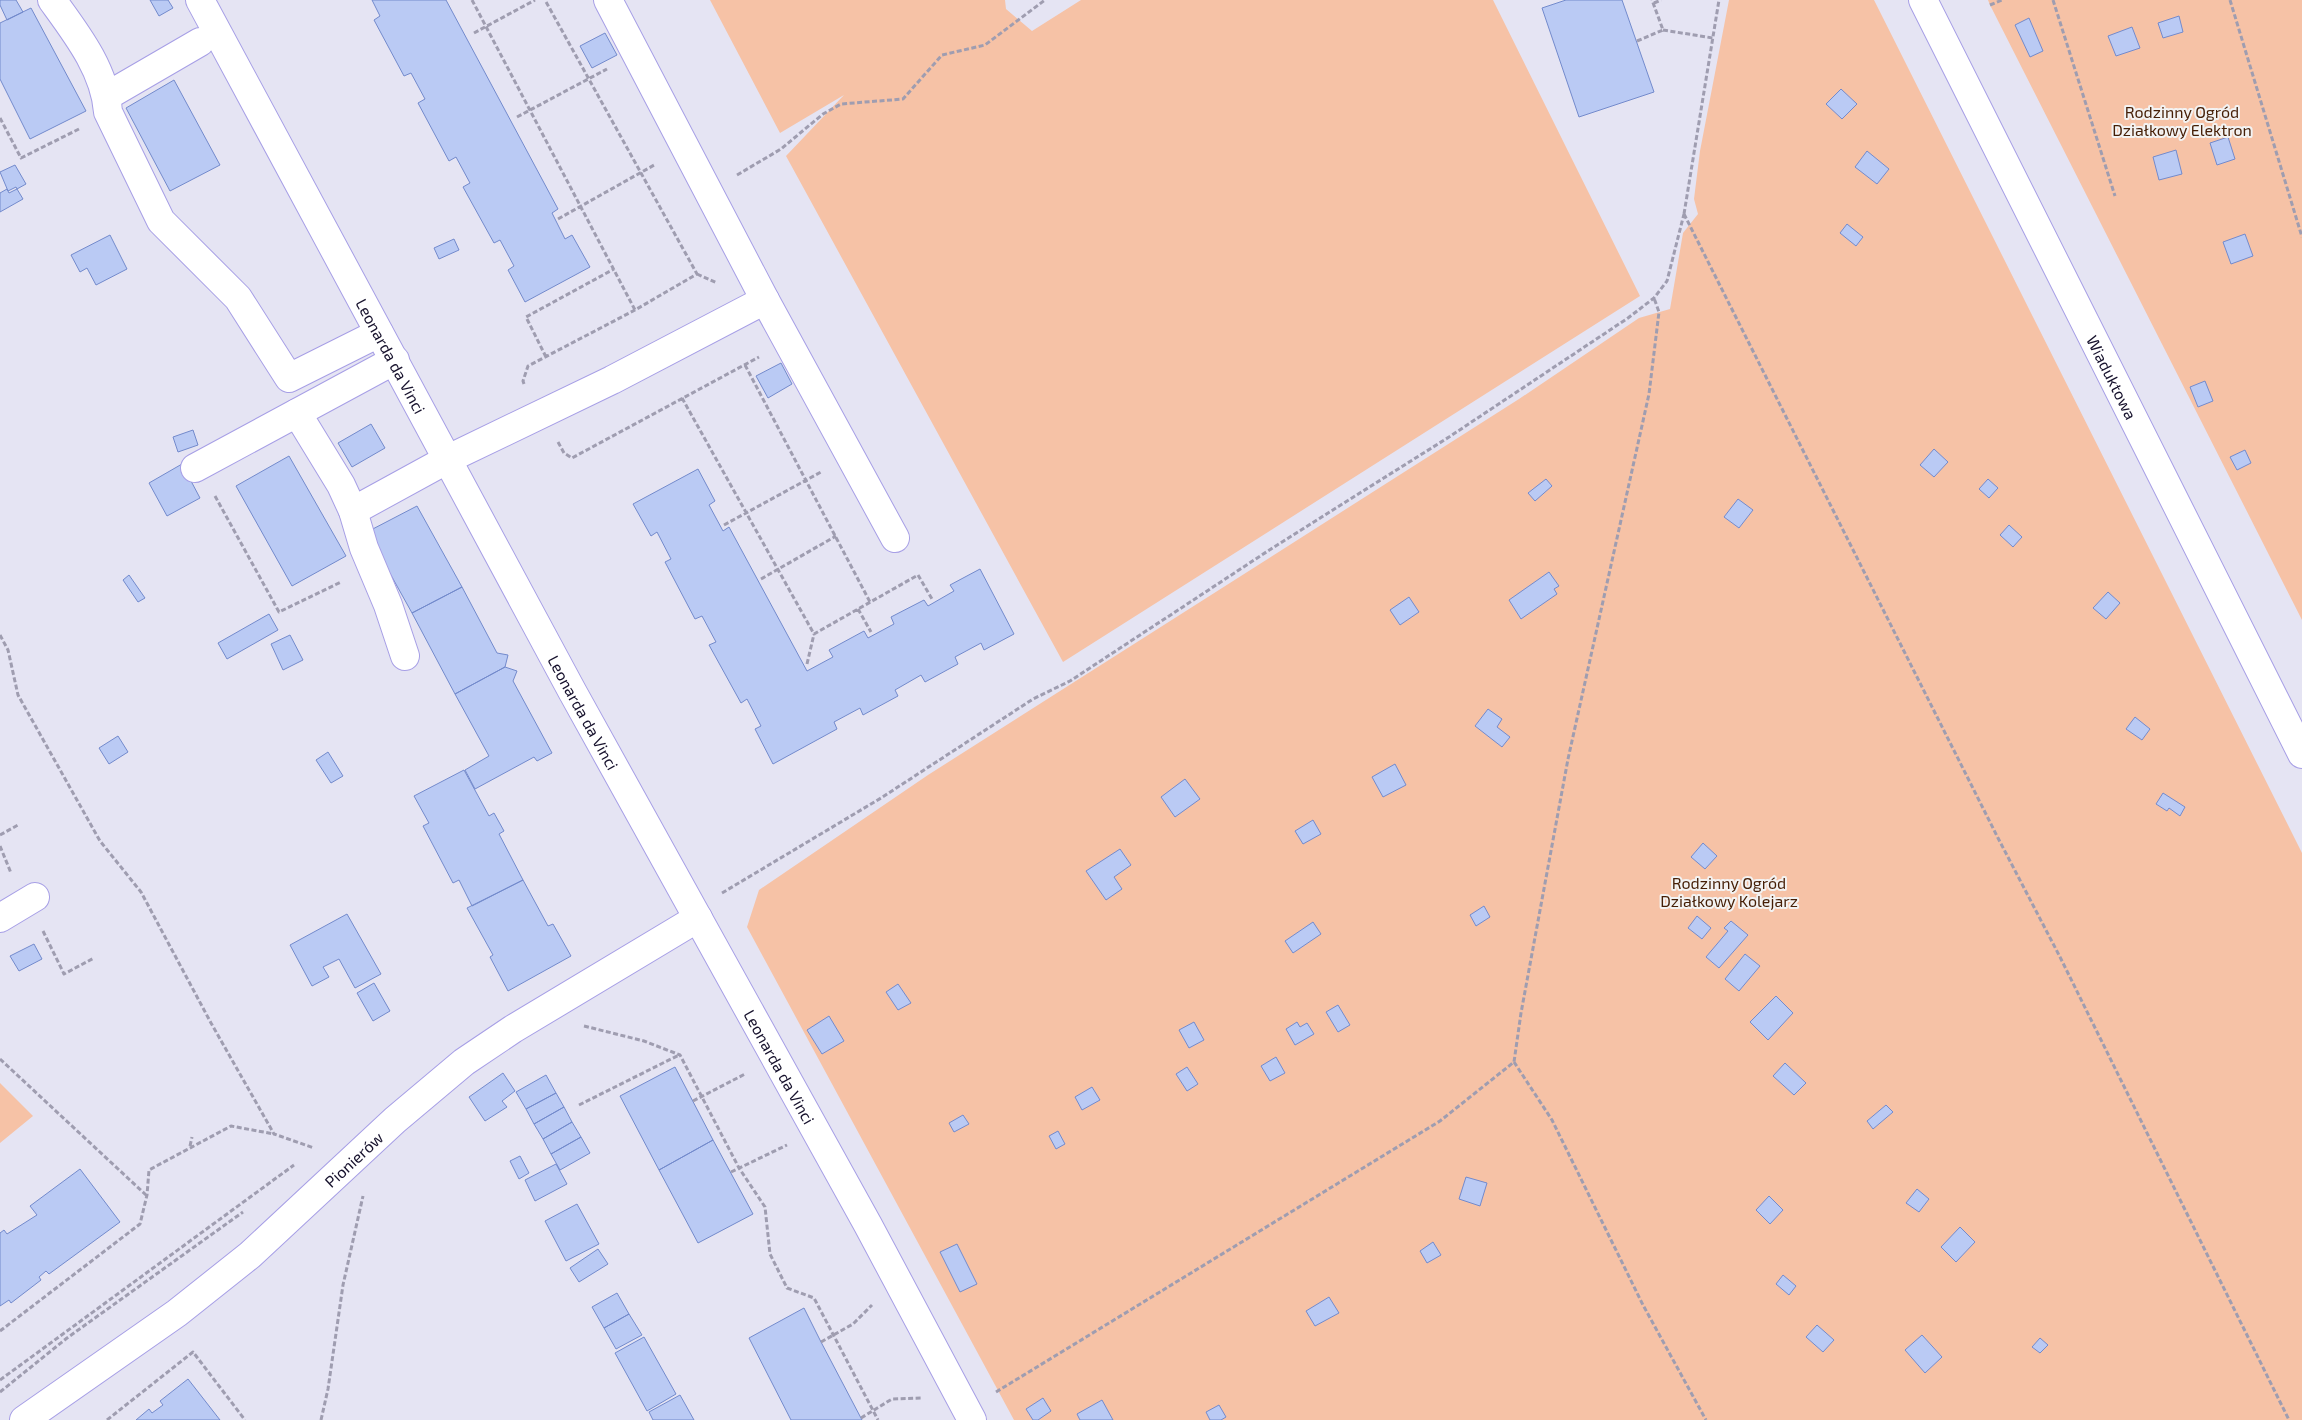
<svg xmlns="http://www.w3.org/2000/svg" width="2302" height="1420" viewBox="0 0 2302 1420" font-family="'Exo 2',sans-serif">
<rect width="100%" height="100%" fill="#e5e4f3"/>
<path fill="#f6c2a6" d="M710,0H1005L1006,9L1032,31L1081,0H1493L1640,296L1063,662L786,156L844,95L780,133Z
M1729,0H1874L2302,853V1420H1014L747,927L759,890L928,775L1519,399L1639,318L1670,309L1683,233L1698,214L1694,199L1700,151Z
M1988,0H2302V620L1990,5Z
M0,1083L33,1116L0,1143Z"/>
<path fill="#bacaf4" stroke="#738acc" d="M0,0H16L23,12L7,20L0,5Z
M150,0H168L173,8L159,16Z
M372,0H446L558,209L552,213L565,239L572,235L590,267L525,302L508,270L514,266L500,240L494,243L463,187L470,183L456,157L449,161L418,103L425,99L411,73L404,76L374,20L380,16Z
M1566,0H1622L1654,92L1579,117L1542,8Z
M31,8L86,111L30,139L0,79V23Z
M2179,16L2183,32L2163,38L2158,23Z
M2029,18L2043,51L2030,57L2015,25Z
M2132,27L2140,48L2116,56L2108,36Z
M605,33L617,55L592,68L580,46Z
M174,80L220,165L170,191L126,108Z
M1841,89L1857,104L1842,119L1826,104Z
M2228,137L2235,159L2217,165L2210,143Z
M2176,150L2182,174L2159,180L2153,157Z
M1867,151L1889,169L1877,184L1855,167Z
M15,165L26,184L17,189L16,187L8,191L0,172Z
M7,189L9,193L17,189L23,199L0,212V193Z
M1847,224L1863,237L1856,246L1840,233Z
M2245,234L2253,256L2231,264L2223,242Z
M110,235L127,269L96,285L87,268L80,272L71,255Z
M454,239L459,250L439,259L434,248Z
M781,363L792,384L768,398L756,376Z
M2205,381L2213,401L2198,407L2190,387Z
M371,424L385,448L352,467L338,443Z
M193,430L198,445L178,452L173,437Z
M1934,449L1948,462L1934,477L1920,465Z
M2245,450L2251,463L2237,470L2230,457Z
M289,456L346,556L292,586L236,486Z
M182,464L200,498L167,516L149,483Z
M698,469L715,501L709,505L723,531L729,527L807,671L833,657L829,650L864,631L868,638L894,624L891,617L924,600L928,606L954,591L950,585L980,569L1014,634L984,650L981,643L955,657L958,664L925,682L921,675L895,690L898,696L863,715L860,708L834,722L837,729L773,764L755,729L761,726L747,699L741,703L709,645L716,642L702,616L695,619L665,562L671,559L657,532L651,536L633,504Z
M1546,479L1552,486L1535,501L1528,493Z
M1988,479L1998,488L1989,498L1979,489Z
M1738,499L1753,510L1739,528L1724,517Z
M417,506L462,587L412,613L367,532Z
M2009,525L2022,537L2013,547L2000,535Z
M1549,572L1559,586L1554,589L1557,594L1521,619L1509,600Z
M129,575L145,598L138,602L123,580Z
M462,587L497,653L508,655L505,667L455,694L412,613Z
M2108,592L2120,603L2106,619L2093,608Z
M1409,597L1419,612L1400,625L1390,610Z
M269,614L278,630L227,659L218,643Z
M290,635L303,660L283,670L271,644Z
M505,667L517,671L513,681L552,753L537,761L534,757L475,789L465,770L489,756L455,694Z
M1488,709L1502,719L1497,727L1510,737L1502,747L1475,726Z
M2135,717L2150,729L2142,740L2126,729Z
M118,736L128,752L109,764L99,748Z
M328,752L343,776L331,783L316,760Z
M1395,764L1406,785L1383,797L1372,777Z
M464,770L489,816L494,813L504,831L499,834L523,880L472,906L459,880L453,883L423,826L429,823L414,796Z
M1185,779L1200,799L1175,817L1161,797Z
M2163,793L2185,807L2180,816L2169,808L2167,811L2156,804Z
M1313,820L1321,834L1303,844L1295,831Z
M1703,843L1717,856L1705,869L1691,857Z
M1120,849L1131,865L1114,877L1122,889L1106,900L1086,871Z
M523,880L548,926L553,924L571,956L508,991L490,957L493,955L467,908Z
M1484,906L1490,917L1476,926L1470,915Z
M347,914L381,974L355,988L339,959L323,967L329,977L312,986L290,945Z
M1697,916L1711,928L1702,939L1688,928Z
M1731,921L1748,935L1719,968L1706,957L1728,931L1724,928Z
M1313,922L1321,934L1293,953L1285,941Z
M34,944L42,959L19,971L10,956Z
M1745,954L1760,966L1739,991L1725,979Z
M374,983L390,1011L373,1021L357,993Z
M898,984L911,1003L898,1010L886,992Z
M1776,996L1793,1013L1768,1040L1750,1022Z
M1338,1005L1350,1025L1338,1032L1326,1012Z
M829,1016L844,1041L822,1054L807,1030Z
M1194,1022L1204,1040L1189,1048L1179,1030Z
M1297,1022L1300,1027L1307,1023L1314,1034L1295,1045L1286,1029Z
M1276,1057L1285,1073L1270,1081L1261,1066Z
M1785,1063L1806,1083L1794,1095L1773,1076Z
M675,1067L713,1140L659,1170L620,1096Z
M1187,1067L1198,1084L1187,1091L1176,1074Z
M503,1073L515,1091L502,1101L507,1107L485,1121L469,1097Z
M546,1075L556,1093L526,1109L516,1092Z
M1092,1087L1100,1100L1082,1110L1075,1097Z
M556,1093L564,1107L534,1124L526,1109Z
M1886,1105L1893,1112L1873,1129L1867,1121Z
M564,1107L572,1122L543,1139L534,1124Z
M963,1115L969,1124L954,1132L949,1123Z
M572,1122L581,1137L551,1154L543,1139Z
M1058,1131L1065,1144L1056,1149L1049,1136Z
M581,1137L590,1153L560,1170L551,1154Z
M713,1140L753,1214L698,1243L659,1170Z
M520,1156L529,1173L519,1179L510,1161Z
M556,1164L567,1184L535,1201L525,1180Z
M80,1169L120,1222L49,1274L46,1271L39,1277L41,1280L11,1303L9,1300L0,1306V1233L4,1230L7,1234L37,1215L30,1206Z
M1466,1177L1487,1183L1480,1206L1459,1199Z
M1917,1189L1929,1199L1919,1212L1906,1203Z
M1769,1196L1783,1210L1770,1224L1756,1210Z
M577,1204L599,1244L566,1261L545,1221Z
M1960,1227L1975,1242L1956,1262L1941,1247Z
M1433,1242L1441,1255L1427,1263L1420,1251Z
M957,1244L977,1284L960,1292L940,1252Z
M598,1249L608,1264L579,1282L570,1268Z
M1783,1275L1796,1286L1789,1295L1776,1284Z
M617,1293L629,1314L604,1328L592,1307Z
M1329,1297L1339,1313L1315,1326L1306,1311Z
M804,1308L821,1342L862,1420H791L749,1338Z
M629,1314L642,1335L616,1349L604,1328Z
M1817,1325L1834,1340L1823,1352L1806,1337Z
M1922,1335L1942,1357L1925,1373L1905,1350Z
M644,1337L676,1394L647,1411L615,1353Z
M2040,1338L2048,1345L2040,1353L2032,1347Z
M188,1379L220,1420H136L149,1409L152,1413L163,1405L160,1401Z
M680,1395L694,1420H653L649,1412Z
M1043,1398L1051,1411L1038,1420H1033L1026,1409Z
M1102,1400L1113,1420H1080L1077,1414Z
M1219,1405L1226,1417L1221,1420H1210L1206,1412Z"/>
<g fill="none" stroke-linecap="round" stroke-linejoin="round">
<defs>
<g id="minor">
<path d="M52,0C76,33 105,70 108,112L161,221L238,298L289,378L379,333"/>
<path id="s1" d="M200,0L572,691L868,1225L972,1420"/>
<path d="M608,0L765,300"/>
<path id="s2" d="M1923,0L2302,754"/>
<path d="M107,96L200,42"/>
<path d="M297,413L341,485L353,511L364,548L388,605L405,656"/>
<path d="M195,468L395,360"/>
<path d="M353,511L448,459L612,380L765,300L895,538"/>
<path d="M0,918L35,897"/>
<path id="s3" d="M24,1420L177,1313L250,1255L395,1120L464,1062L513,1029L698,918"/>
</g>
</defs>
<use href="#minor" stroke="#a79fe6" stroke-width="30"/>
<path stroke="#9f9db0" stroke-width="3" stroke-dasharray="5 2.5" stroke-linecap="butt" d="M472,0L635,310
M2053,0L2115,196
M2230,0L2302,237
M1654,3L1661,0
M1990,5L2002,0
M1663,30L1713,38
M474,33L535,0
M1637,41L1663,30L1652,0
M517,117L607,69
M0,118L21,158L79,129
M737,175L781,149L823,114L841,104L903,99L942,55L985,45L1045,0
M1684,214L1998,838L2060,957L2289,1420
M1684,214L1719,0
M558,219L656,164
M697,274L717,283
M546,357L526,317L614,269
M745,365L870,602
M524,384L523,381L528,366L635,310L697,274L545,0
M682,398L814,634L918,575L932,599
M558,442L564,453L572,458L759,357
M215,496L279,612L341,582
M724,525L821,472
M761,579L836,536
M858,609L871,632
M0,635L8,650L18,695L100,841L141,892L211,1023L274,1134L314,1148
M807,664L814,634
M0,835L18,825
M0,846L11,873
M722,893L881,798L1033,699L1070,681L1274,547L1449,437L1628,318L1654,298L1667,281L1684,214
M43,931L64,974L94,958
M584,1026L644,1041L680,1055L739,1168L765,1207L770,1254L787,1288L814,1298L878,1420
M0,1059L146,1195
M1514,1062L1552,1120L1643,1305L1706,1420
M693,1101L745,1074
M579,1105L679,1055
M190,1146L192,1137
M731,1172L787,1145
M0,1331L140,1224L147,1195L149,1170L231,1126L274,1134
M821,1342L853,1324L872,1305
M0,1380L294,1165
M0,1392L67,1338L243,1212
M996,1392L1440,1121L1514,1062L1521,1013L1568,759L1649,394L1659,312L1654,298
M861,1418L892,1399L922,1398
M107,1420L193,1352L245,1420
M321,1420L328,1389L343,1285L363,1196"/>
<use href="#minor" stroke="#fff" stroke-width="28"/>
</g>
<g text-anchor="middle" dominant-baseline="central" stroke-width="4" stroke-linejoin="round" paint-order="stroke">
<g font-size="16" fill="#451e05" stroke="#f3f3f3">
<text x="2182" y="111">Rodzinny Ogród<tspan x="2182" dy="18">Działkowy Elektron</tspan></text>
<text x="1729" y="882">Rodzinny Ogród<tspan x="1729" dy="18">Działkowy Kolejarz</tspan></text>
</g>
<g font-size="16" fill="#16112c" stroke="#f3f3f3">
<text stroke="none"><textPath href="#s1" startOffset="404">Leonarda da Vinci</textPath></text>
<text stroke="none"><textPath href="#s2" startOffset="422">Wiaduktowa</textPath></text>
<text stroke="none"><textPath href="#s1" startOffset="809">Leonarda da Vinci</textPath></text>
<text stroke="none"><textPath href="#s1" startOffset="1214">Leonarda da Vinci</textPath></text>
<text stroke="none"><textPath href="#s3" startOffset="421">Pionierów</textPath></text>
</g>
</g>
</svg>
